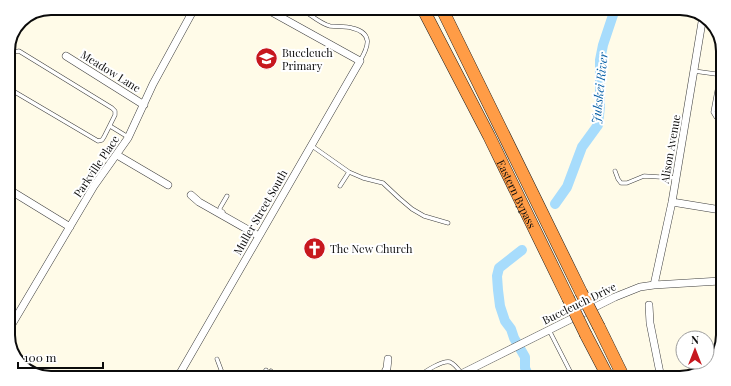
<svg xmlns="http://www.w3.org/2000/svg" width="731" height="386" viewBox="0 0 731 386" font-family="'Playfair Display',serif">
<rect width="100%" height="100%" fill="#fffbe8"/>
<g fill="none" stroke-linecap="round" stroke-linejoin="round">
<path stroke="#a7dcfc" stroke-width="10" d="M555,204L567,187L582,147L598,125L600,106V60L603,45L614,12
M522,250L499,268L497,276L498,290L500,306L505,321L511,329L514,338L525,357V368L529,377"/>
<defs>
<path id="lane" d="M303,10C311,15 321,24 330,26C337,27 345,26 352,28C373,33 369,46 360,61
M693,13V12
M8,59L13,52L19,51L112,108L115,111V115L104,137L102,140L98,141L8,88
M694,71L723,75
M720,75L713,112L716,117L722,118
M110,126L128,137
M312,146L349,172L363,178L383,183L399,198L412,209L424,216L448,223
M615,171L618,179L621,183H627L644,176L676,178
M340,186L349,172
M223,212L220,210V208L227,196
M549,330L573,377
M217,359L223,375
M263,375L266,370
M268,375L271,371
M420,376C425,371 443,360 450,362C455,364 459,370 462,374
M487,376L488,377
M498,376V377"/>
<path id="street" d="M17,28L22,20
M66,56L144,105
M117,155L168,185
M8,189L70,227
M191,195L199,202L259,236
M672,202L721,210
M654,285L672,202L703,16
M649,305L650,323L661,378
M8,331L94,186L128,138L153,84L194,9
M179,375L360,61L268,10
M383,376L387,368L388,359
M457,376L615,297L640,287L654,285L720,281"/>
<g id="highway">
<path id="s1" d="M424,11L489,136L568,298"/>
<path d="M443,11L581,292"/>
<path d="M599,327L624,378"/>
<path d="M586,335L608,377"/>
</g>
</defs>
<use href="#lane" stroke="#3e3e3e" stroke-width="4.5"/>
<use href="#street" stroke="#3e3e3e" stroke-width="8"/>
<use href="#highway" stroke="#1c1c1c" stroke-width="13"/>
<use href="#lane" stroke="#fff" stroke-width="3.5"/>
<use href="#street" stroke="#fff" stroke-width="7"/>
<use href="#highway" stroke="#ff9c46" stroke-width="12"/>
<defs>
<path id="highway-bridge" d="M581,292L599,327
M568,298L586,335"/>
</defs>
<use href="#highway-bridge" stroke="#1c1c1c" stroke-width="13" stroke-linecap="butt"/>
<use href="#highway-bridge" stroke="#ff9c46" stroke-width="12"/>
</g>
<defs>
<symbol id="school-disc" viewBox="-11 -11 22 22"><circle r="9.5" fill="#c7171e" stroke="#fff"/><path d="M0-5L7-2L0 1L-7-2ZM-4 1L0 2.5L4 1V4Q0 6-4 4Z" fill="#fff"/></symbol>
<symbol id="church-disc" viewBox="-11 -11 22 22"><circle r="9.5" fill="#c7171e" stroke="#fff"/><path d="M-1.2-6h2.4v3.5h3.3v2.4h-3.3V6h-2.4V-.1h-3.3v-2.4h3.3Z" fill="#fff"/></symbol>
</defs>
<g fill-rule="evenodd">
<use href="#school-disc" x="254" y="46" width="25" height="25"/>
<use href="#church-disc" x="302" y="236" width="25" height="25"/>
</g>
<g text-anchor="middle" dominant-baseline="central" stroke-width="4" stroke-linejoin="round" paint-order="stroke">
<g font-size="11" fill="#0b0b0b" stroke="#fff" text-anchor="start">
<text x="282" y="52">Buccleuch<tspan x="282" dy="13">Primary</tspan></text>
<text x="330" y="248">The New Church</text>
</g>
<g font-size="11" fill="#0b0b0b" stroke="#fff">
<text transform="translate(111 71) rotate(32)">Meadow Lane</text>
<text transform="translate(670 149) rotate(-80)">Alison Avenue</text>
<text transform="translate(96 166) rotate(-56)">Parkville Place</text>
<text stroke="none"><textPath href="#s1" startOffset="205">Eastern Bypass</textPath></text>
<text transform="translate(260 212) rotate(-60)">Muller Street South</text>
<text transform="translate(579 303) rotate(-26)">Buccleuch Drive</text>
</g>
<g font-size="12" font-style="italic" fill="#0a61a7" stroke="#fff">
<text transform="translate(599 88) rotate(-84)">Jukskei River</text>
</g>
</g>
<path d="M0 0H731V386H0ZM51 15H680A36 36 0 0 1 716 51V335A36 36 0 0 1 680 371H51A36 36 0 0 1 15 335V51A36 36 0 0 1 51 15Z" fill="#fff" fill-rule="evenodd"/>
<path fill="none" stroke="#0b0b0b" stroke-width="2" d="M51 15H680A36 36 0 0 1 716 51V335A36 36 0 0 1 680 371H51A36 36 0 0 1 15 335V51A36 36 0 0 1 51 15Z"/>
<g transform="translate(695 350)"><circle r="19" fill="#ffffff" stroke="#9d9d9d"/>
<path d="M0-3L7 15L0 10L-7 15Z" fill="#c7171e"/>
<text y="-6" font-size="11" font-weight="bold" text-anchor="middle" fill="#0b0b0b">N</text>
</g>
<path d="M18 362v6h85v-6" fill="none" stroke="#0b0b0b" stroke-width="2"/>
<text x="24" y="362" font-size="12" fill="#0b0b0b" stroke="#ffffff" stroke-width="3" paint-order="stroke">100 m</text>
</svg>
